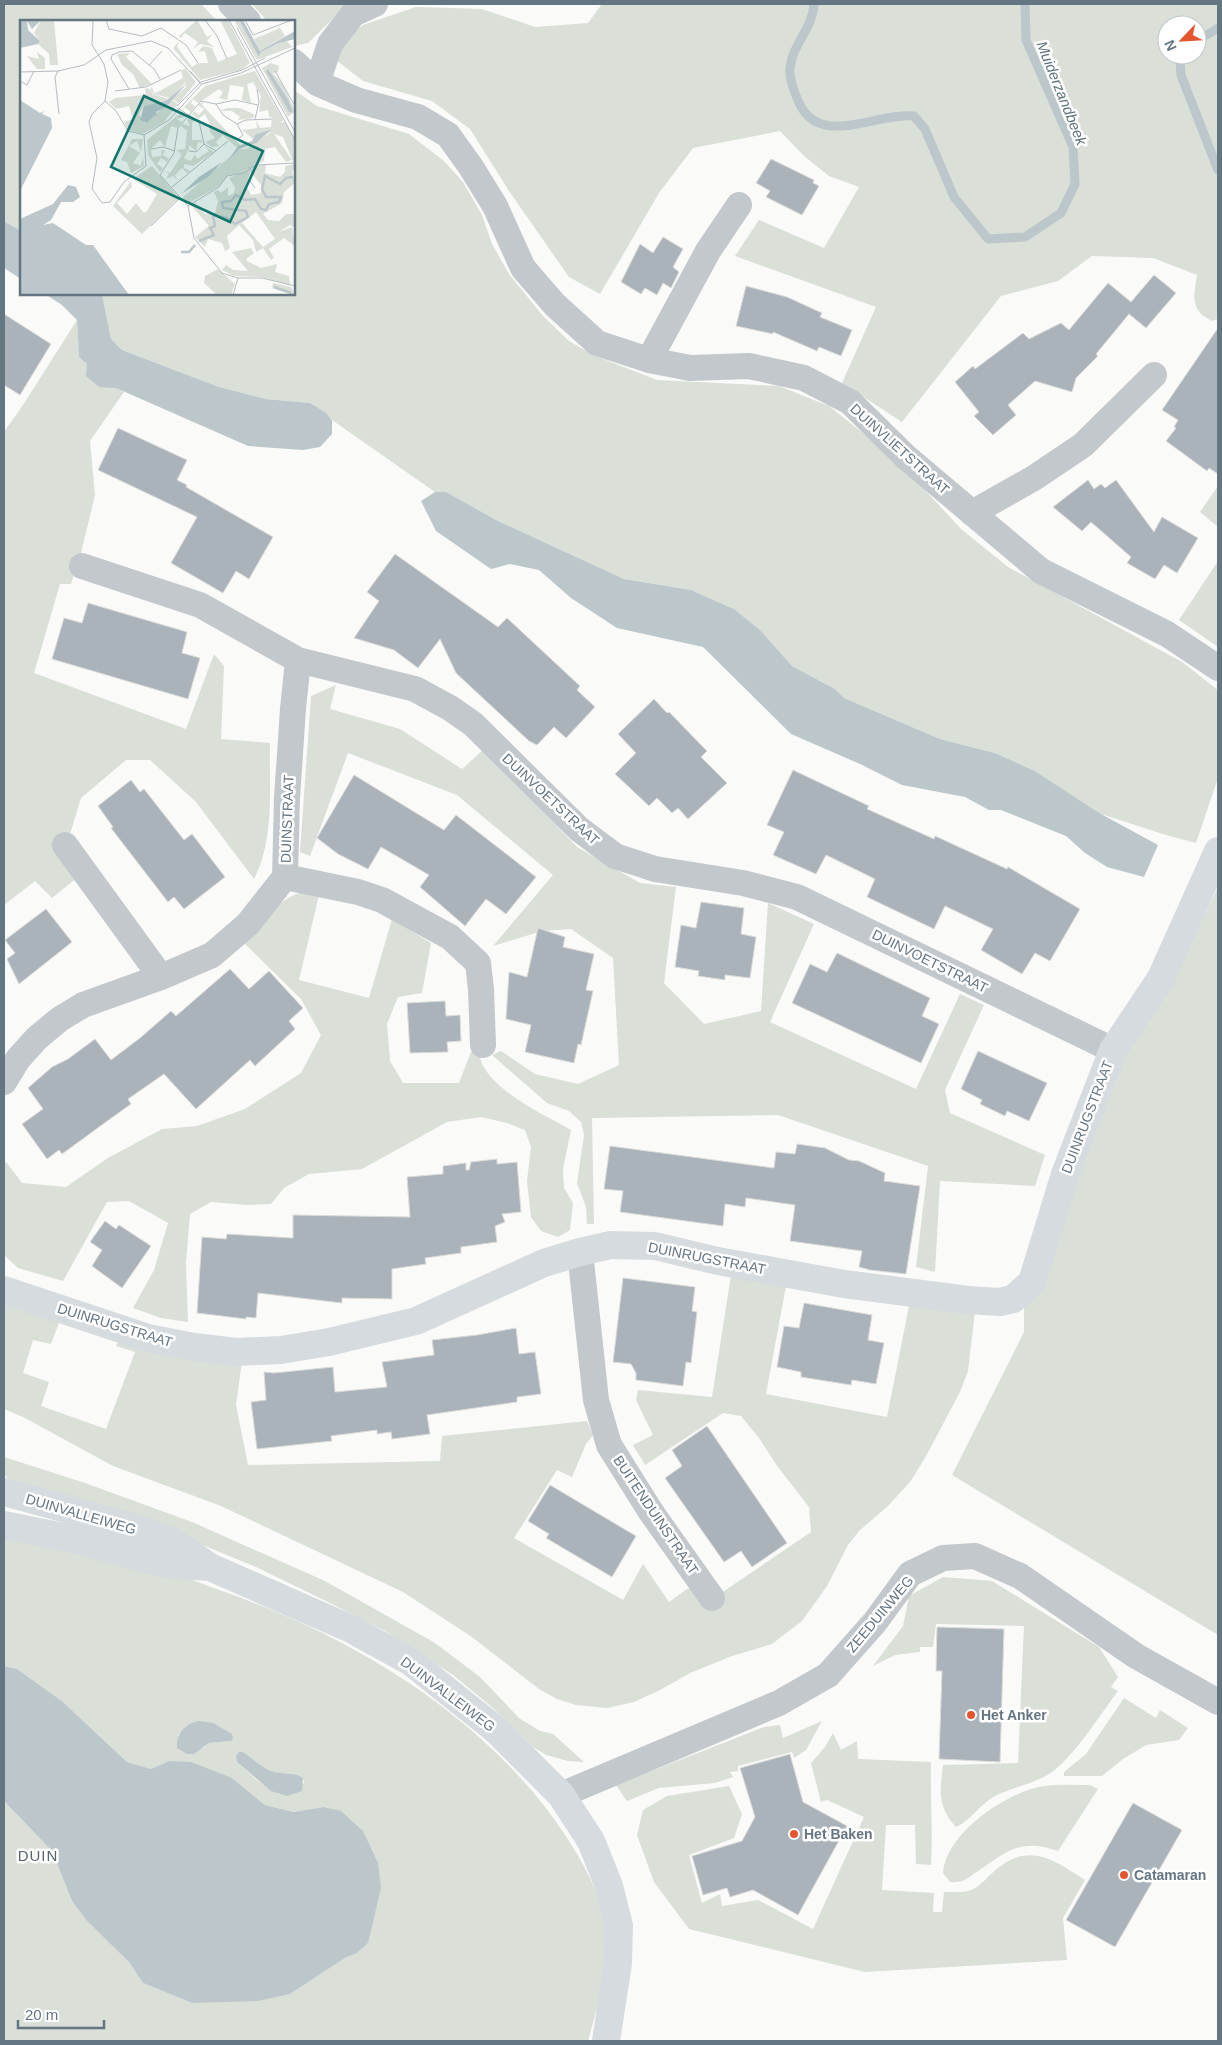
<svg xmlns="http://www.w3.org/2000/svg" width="1222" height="2045" viewBox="0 0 1222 2045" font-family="Arial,sans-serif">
<rect width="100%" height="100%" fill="#fafaf8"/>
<path fill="#dadfd7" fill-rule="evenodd" d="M4,4H201L217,21H21V231L4,221Z
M252,4H348L308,43L295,46L294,21H267Z
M602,4H1218V319L1212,321C1189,310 1194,296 1197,275L1153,258L1092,256L1058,281L1001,296L902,422L842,383L876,307L735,256L759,220L824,248L859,187L829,176L804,156L780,131L693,148L659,193L600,294L569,277L509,191L470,129L432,101L363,81L336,60L334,45L363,25L416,7L482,9L535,27L588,23ZM1167,25H1197V55H1167Z
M294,90L317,106L409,134L444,161L463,182L482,215L492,244L509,274L543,316L569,341L593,355L657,380L779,386L829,406L899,462L961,529L1008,567L1182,662L1218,690V778L1196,843L1166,835L1101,814L1035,771L995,753L940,739L844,698L835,689L792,666L759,629L734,609L691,590L624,579L498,521L446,492H435L332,420L325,412L310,403L266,399L219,387L122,350L111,339L102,294H294Z
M77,320L79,357L87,364L99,387H116L124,392L90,441L95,495L81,553L71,584H60L34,673L186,729L214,654L224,666L221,739L270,743C269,789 275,838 254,879L196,802L150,760H126L81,798L70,834L78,877L52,898L35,881L4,905V432L23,405Z
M1218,486V527L1200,512Z
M1218,561V647L1179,620Z
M336,685L330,709L400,729L462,769L484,749L577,847L640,883L676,887L664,983L704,1024L761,1011L768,903L814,924L770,1022L916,1089L960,994L984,1005L945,1090L950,1113L1045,1155L1035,1186L940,1181L935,1272L916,1267L928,1166L778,1115L592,1118L594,1224H587L586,1207L577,1183L584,1135L581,1122L569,1111L547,1103L492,1055L501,1051L535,1074L578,1084L619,1065L613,958L571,929L542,931L493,946L553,875L457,795L348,753L310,856L300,852L311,696Z
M1218,887V1635L952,1475L1024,1332V1303L1122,1053L1172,982Z
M300,893L319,895L299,980L369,998L392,919L431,943L422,993L398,997L387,1024L390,1061L403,1083H459L471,1052L479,1050C480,1055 480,1061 483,1066C499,1094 543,1114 571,1130L563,1169L564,1188L573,1203L570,1230L558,1237L541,1231L531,1217L527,1181L531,1147L525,1130L507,1123L481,1117L447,1122L362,1169L309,1174L284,1188L271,1204L247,1205L211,1202L190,1214L186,1262L188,1322L161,1318L133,1308L154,1270L168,1223L129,1201L107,1202L63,1281L18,1268L4,1255V1162L7,1163L22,1183L66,1187L108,1158L162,1129L197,1126L245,1109L301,1073L321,1035L301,999L244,943C259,927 278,898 300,893Z
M731,1275L786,1286L766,1394L887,1417L909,1306L975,1311L968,1371L960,1392L925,1458L910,1482L888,1506L859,1531L848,1545L827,1586L802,1621L772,1644L732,1656L690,1673L660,1690L634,1702L607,1708L576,1705L557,1699L539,1689L472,1637L403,1592L221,1506L113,1466L25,1418L4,1409V1301L60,1320L51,1344L33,1340L23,1373L49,1382L41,1406L106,1429L135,1352L116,1346L119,1339L242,1361L236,1405L248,1465L440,1461L442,1436L587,1421L593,1435L586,1444L572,1477L557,1470L514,1538L623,1600L643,1564L669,1602L687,1589H693L705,1604L811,1532L809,1507L778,1467L759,1438L741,1416L723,1413L645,1465L633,1445L653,1435L636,1400L638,1390L712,1397Z
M4,1457L85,1483L192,1522L325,1581L435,1643L480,1677L519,1718L540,1731L553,1734L584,1762L568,1761L546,1755L533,1747L494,1709L453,1675L385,1631L330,1603L256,1567L178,1535L10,1482L4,1474Z
M4,1531C54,1543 104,1553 153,1566C173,1572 192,1580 211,1587C333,1629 448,1693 533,1792C561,1825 596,1878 606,1921C614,1955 597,2008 588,2041H4V1801L52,1851L72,1901L87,1921L129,1962L143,1983L192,2003L290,1994L345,1958L357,1953L368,1943L323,1807L294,1812L265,1805L232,1778L169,1761L151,1769L127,1762L62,1701L17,1669L4,1666ZM187,1725L230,1741L209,1743L203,1748L178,1736ZM243,1752C252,1759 262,1768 273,1772C283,1775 295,1771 303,1778L304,1783L279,1794L258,1781L237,1762Z
M943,1577L992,1581L1099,1647L1118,1677L1111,1687L1118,1691C1099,1716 1076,1754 1052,1772C1035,1784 1012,1787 995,1796C980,1804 970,1821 956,1827C937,1806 940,1791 943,1765L1018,1763L1024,1626L936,1624L933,1647H920V1652L895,1655L873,1666L903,1626L909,1596Z
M1124,1698L1156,1718L1160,1710L1188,1728L1179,1740L1146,1745L1123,1759L1102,1776H1064V1772L1086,1754Z
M822,1721L806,1750L794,1758L792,1752L738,1766V1771L730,1772L733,1777L715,1783L659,1788L627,1801L616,1785L764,1727L780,1725L783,1738Z
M833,1733L841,1750L857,1741L858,1759L931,1762C930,1797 933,1830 931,1865L916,1864L915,1825H886L882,1890L934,1893L933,1912H942L944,1892C952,1892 963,1893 971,1890C980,1887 990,1874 998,1868C1031,1842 1055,1861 1085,1880L1063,1918L1067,1960L865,1972L689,1929L654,1882L637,1835L643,1810L667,1796L729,1786L742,1814L734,1838L689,1855L702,1903L720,1894L722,1906L758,1900L813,1929L864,1817L827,1800L821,1802L811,1763L825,1747Z
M1090,1785L1098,1789L1058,1851C1018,1837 1006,1853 975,1873C966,1880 961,1883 950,1882L943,1873C946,1833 1006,1792 1044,1786C1059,1784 1075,1785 1090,1785Z"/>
<path fill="#bbc7cb" d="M4,221L21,231V279L4,268Z
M45,294H102L111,339L122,350L219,387L266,399L310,403L325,412L332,420V434L320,447L303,450L248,446L116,388L99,387L86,376L87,364L79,357L77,320L62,305Z
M435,492H446L498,521L624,579L691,590L734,609L759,629L792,666L835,689L844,698L940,739L995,753L1035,771L1101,814L1158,845L1144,877L1107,867L1085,853L1066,836L1001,810H989L965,797L902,785L860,764L791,734L703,647L617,628L571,598L539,570L510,564L491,569L436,531L421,501Z
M4,1666L17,1669L62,1701L127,1762L151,1769L169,1761L191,1762L232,1778L265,1805L294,1812L323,1807L341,1811L363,1831L378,1863L381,1888L368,1943L357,1953L345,1958L290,1994L258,2001L192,2003L143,1983L129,1962L87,1921L72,1901L52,1851L4,1801Z
M199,1721L213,1723L232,1734L233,1738L231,1741L209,1743L194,1754H187L177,1748C176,1733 186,1723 199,1721Z
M239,1752H243C252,1758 261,1767 271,1771C282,1775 294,1771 303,1778L302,1791L287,1796L271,1791L237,1762L236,1756Z"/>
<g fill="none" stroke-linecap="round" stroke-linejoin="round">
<path stroke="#bbc7cb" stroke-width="9" d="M814,4C813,28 792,45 790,68C789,79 793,89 797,98C816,151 875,112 914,116L925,129L954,197L988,239L1025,237L1061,213L1075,184L1073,147L1026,40L1025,4
M1197,41L1218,28
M1183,55L1180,61L1181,75L1218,170"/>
</g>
<path fill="#aab3b9" stroke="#dcdcda" d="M771,159L814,180L813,183L819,186L802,215L766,197L770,191L756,183Z
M663,237L683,249L673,267L679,272L671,288L663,283L657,295L645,288L641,294L621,282L640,244L653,253Z
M1154,275L1176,293L1146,328L1129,314L1096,354L1098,356L1076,378L1072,392L1035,381L1008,405L1016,415L993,435L974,416L979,412L955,382L973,366L975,369L1023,333L1029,339L1061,323L1069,330L1108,283L1131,302Z
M746,286L787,297L822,313L820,317L852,330L841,356L819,347L817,351L773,332V334L736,326Z
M4,314L51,344L20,395L4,385Z
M1218,328V474L1209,468L1207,471L1166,441L1176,428L1174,427L1178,420L1162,410Z
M118,428L187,460L177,480L187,485L186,487L273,537L249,579L236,571L223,593L171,563L197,517L98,470Z
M1088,480L1094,489L1101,484L1105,488L1116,480L1154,532L1162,517L1198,538L1177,573L1164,565L1155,579L1127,563L1131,557L1091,522L1082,531L1053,507Z
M395,554L498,627L507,618L580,686L577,690L595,707L566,738L554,727L537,745L529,741L456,673L440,639L418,668L394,650L354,638L379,601L367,592Z
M88,603L187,632L182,653L200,658L188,699L52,659L64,618L82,623Z
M654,699L667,713L669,712L707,751L701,757L727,783L688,819L678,808L672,813L657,798L649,806L615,774L636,753L618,734Z
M793,770L869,806L867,809L934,839L935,836L1007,869L1008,867L1080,909L1050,961L1035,953L1022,974L981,950L993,929L945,906L934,929L867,897L875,879L826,855L816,874L773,855L784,832L767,825Z
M354,775L444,830L456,815L536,877L506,914L486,899L465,926L420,887L429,875L381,847L368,869L338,854L317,838Z
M131,780L140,792L144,789L184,840L192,834L225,877L184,909L174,897L168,902L111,828L113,827L98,806Z
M701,902L744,908L741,934L756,937L750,978L725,975V980L698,976L699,971L675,967L681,925L696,928Z
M46,909L72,942L19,984L7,959L15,953L5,940Z
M538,928L565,937L563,947L594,954L586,990L593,991L581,1045L578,1044L574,1063L525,1052L531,1025L506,1019L509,972L527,977Z
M837,953L930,998L922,1016L939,1024L921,1063L792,1003L810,964L827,972Z
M230,969L249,989L269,971L303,1008L289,1021L295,1029L255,1066L250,1060L196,1109L164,1074L128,1099L131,1104L110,1119L62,1154L59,1150L47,1159L22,1124L43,1109L28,1088L52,1067L68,1059L95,1039L111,1060L140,1038L171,1011L176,1016Z
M445,1001L446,1016L460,1015L461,1041L447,1042L448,1052L410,1053L407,1003Z
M978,1051L1047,1083L1029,1121L1007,1111L1005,1116L980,1104L982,1100L961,1089Z
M797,1144L825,1148L849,1160L859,1161L885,1173L884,1181L920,1186L906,1274L870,1270L859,1267L862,1251L790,1241L795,1205L746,1198L745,1207L725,1204L723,1226L620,1212L623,1191L604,1189L610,1146L774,1168L776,1152L795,1154Z
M497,1159V1164L517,1162L521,1212L502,1214L505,1222L495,1226L497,1242L461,1247V1253L425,1258L426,1264L392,1269V1299L342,1298V1303L258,1293L256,1318L246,1317V1319L197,1313L202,1237L226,1239L227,1234L293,1238V1215L410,1217L407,1177L443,1174V1166L466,1163V1170H469L471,1162Z
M105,1221L116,1229L119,1225L151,1246L122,1288L92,1266L102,1250L90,1242Z
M623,1278L695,1287L692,1311L697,1312L694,1337L691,1363L686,1362L683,1386L636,1380V1373L631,1364L613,1362Z
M804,1303L872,1315L868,1340L884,1343L876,1384L852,1380L851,1385L801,1377V1372L777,1367L784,1326L799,1328Z
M516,1328L519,1354L535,1352L541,1394L517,1397V1402L427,1415L430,1434L392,1439L391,1432L377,1434V1430L331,1436L332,1441L257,1449L251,1402L266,1400L264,1372L274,1373L333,1367L335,1392L387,1387L382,1362L434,1355L432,1340L477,1335Z
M707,1426L787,1543L752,1567L741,1551L724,1562L665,1478L682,1466L672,1450Z
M550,1485L636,1536L612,1577L546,1538L549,1534L528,1521Z
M937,1627L1004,1629L1000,1762L939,1759L942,1671H936Z
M790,1754L803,1802L847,1826L798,1915L753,1890L730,1897L727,1888L703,1895L692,1856L742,1841L755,1817L740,1768Z
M1133,1803L1182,1830L1115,1947L1066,1920Z"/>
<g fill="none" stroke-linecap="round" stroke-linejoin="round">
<path stroke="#c3c8cc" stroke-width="26" d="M231,4L248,21
M294,62L317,83L356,100L418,117L448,135L471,167L495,206L523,268L555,305L597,343L649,360L690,368L749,366L804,378L850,402L906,457L1041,571L1167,634L1218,668
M317,83L330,44L353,14L375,4
M649,360L708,251L739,205
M972,513L1034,478L1083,445L1154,375
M82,566L200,605L298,660L415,689L450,708L473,724L579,829L615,856L655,869L743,883L797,897L1113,1050
M65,845L161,977
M285,877L358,892L382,900L450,937L478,963L481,989L483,1045
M4,1082L18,1059L37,1038L60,1019L83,1005L161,977L212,955L248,924L285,877L287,798L293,709L298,660
M580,1252L596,1400L609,1445L651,1512L712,1598
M561,1795L779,1703L828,1675L875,1622L910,1574L943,1558L975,1556L1020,1576L1136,1656L1218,1702"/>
<path stroke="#d6dbdf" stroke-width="28" d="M4,1290L148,1338L194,1347L236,1352L281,1350L329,1342L416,1321L544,1263L580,1252L611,1245L655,1246L718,1261L844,1284L968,1300L1000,1302L1013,1299L1032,1282L1065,1174L1113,1050L1161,978L1218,851
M4,1492L122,1524L172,1541L210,1567L351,1629L411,1662L495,1729L561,1795L591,1841L609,1886L619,1926L618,1963L606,2041
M4,1525L78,1540L164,1564L210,1567"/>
</g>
<g fill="#e4572e" stroke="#fff" stroke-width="2">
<circle cx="971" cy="1715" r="5"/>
<circle cx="794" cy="1834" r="5"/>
<circle cx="1124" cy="1875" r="5"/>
</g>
<g text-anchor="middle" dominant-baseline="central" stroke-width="5" stroke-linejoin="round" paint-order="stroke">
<g font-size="14" fill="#657683" stroke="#fff">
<text transform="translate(900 449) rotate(42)">DUINVLIETSTRAAT</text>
<text transform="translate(551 799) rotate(43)">DUINVOETSTRAAT</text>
<text transform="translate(287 819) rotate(-88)">DUINSTRAAT</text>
<text transform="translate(930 961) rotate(26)">DUINVOETSTRAAT</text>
<text transform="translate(1087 1117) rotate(-69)">DUINRUGSTRAAT</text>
<text transform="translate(707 1258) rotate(11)">DUINRUGSTRAAT</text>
<text transform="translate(115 1325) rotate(17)">DUINRUGSTRAAT</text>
<text transform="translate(81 1514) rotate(16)">DUINVALLEIWEG</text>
<text transform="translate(656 1515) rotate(56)">BUITENDUINSTRAAT</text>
<text transform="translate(880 1614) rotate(-50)">ZEEDUINWEG</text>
<text transform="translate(448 1694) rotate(37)">DUINVALLEIWEG</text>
</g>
<g font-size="14" font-weight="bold" fill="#657683" stroke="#fff" text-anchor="start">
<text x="981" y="1715">Het Anker</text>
<text x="804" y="1834">Het Baken</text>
<text x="1134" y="1875">Catamaran</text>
</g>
<g font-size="15" font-style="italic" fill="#60757c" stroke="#fff">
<text transform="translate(1062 93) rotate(68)">Muiderzandbeek</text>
</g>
<g font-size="15" letter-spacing="1" fill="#57646e" stroke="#fff">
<text x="38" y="1855">DUIN</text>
</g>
</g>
<g transform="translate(20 20)">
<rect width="275" height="275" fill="#fafaf8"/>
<path d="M21,0H34L38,45H30L29,34L18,24L20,21L14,13ZM177,0L187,17L193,14L187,21L194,27L180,24L173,29L178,22L165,13L161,18L159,16ZM200,0H208L230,43L221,50L180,60L153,28L159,21L157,27L172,47L178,43H188L185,31L178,32L183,26L192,28L198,42L217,34ZM214,0H219L240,37L241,32L266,20L272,27L237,40ZM260,8L265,16L240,31L234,19ZM17,32L25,38V49H17L7,36L19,39ZM110,33L106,37L132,64L120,68L113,54L102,45L97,34ZM251,43L259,46L258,52L253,53L263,65L275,91L268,97L242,48ZM248,49L268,79L272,93L269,92ZM165,48L176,62L159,83L152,79L166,67V62L150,78L134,74L130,70L132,67L134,73L138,72L163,58L161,51ZM235,51L263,100L261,103L265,102L275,121V146L272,152L275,163L264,172L262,183L243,194L248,200L259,201L266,194H275V208L270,205L259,212L272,207L275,226L264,218L249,229L254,238L251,240L243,228L236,232L233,220L219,205L207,216L210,228L205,231L202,223L188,219L185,227L175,217L189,206L171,185L175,183L185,194L195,193L198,181L194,172L198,170L201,173L208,167V176L214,173L215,167L209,158L231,149L226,165L231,175L241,173V165L233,155L232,147L246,144L245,153L260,157L265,152V146L274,144L263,117L254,114L272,140L266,142L255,127L245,129L244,141L220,153L208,155L199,166L169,183L162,178L219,129H226L251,112L238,113L233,119L222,110L237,108L236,101L240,108L251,107L252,97H249L248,90L239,92L241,76L233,62L227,64L231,83L222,80L224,67L210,65L207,80L199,78L203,72L199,69L178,83L173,79L171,83L175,86L171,92L164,87L185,66ZM236,192L255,219L243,227L222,203ZM128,68L133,74L149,79L124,86L119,94L125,103L152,80L158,84L144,102L123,114L108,110L104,102L113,99L109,86L96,89L89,82L95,78L126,75L125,69ZM184,81L182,85L222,127L217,128L203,115L196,122L199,126L192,127L185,122L195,118L190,112L189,102L185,94L178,99L172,94L174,91L179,95L184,89L178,85ZM207,88H220L235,95L233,98L218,100L220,97L212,91H200ZM162,92L168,96L157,99L162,102L157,108L151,106L145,127L140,120L131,129L132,137L141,136L142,129L145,131L143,135L149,139L147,142L141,138L137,144L143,148L140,152L128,135L127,120ZM170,97L175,100L172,103V120H181L183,123L178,122L176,131L169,125V130L162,134L156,130L165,129L167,111L161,106L163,104L170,106L167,100ZM112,119H123L121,132L117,121L109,126L120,133L113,143L121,146L123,137L124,146L111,153L107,142L101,140ZM185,126L194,132L173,146L164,144V148L170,151L167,153L162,148L155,155L158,161L153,156L146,159L149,154L144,151L150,153L162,135L156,132L162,134L168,131L164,138L171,141L175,134L177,139L189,131ZM132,146L159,178L122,214L93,186L111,161L112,167L97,183L107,194L116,183L124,193L127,191L137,174L113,159ZM231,228L234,233L226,239L227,241L241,248L257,244L255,252L269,256L270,265L242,257L214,256L202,250L206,245L213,250L228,251L212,232ZM198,249L215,264L211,275H197L184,263L185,256ZM253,263L271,267L275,275L252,268Z" fill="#dadfd7" fill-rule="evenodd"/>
<path d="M0,0H21L12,9L7,1L8,10L20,21L18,24L0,28ZM219,0H223L240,31L275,11V19L259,23L241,32L239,37ZM248,49L268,79L273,93L269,92L246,51ZM168,62L146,87L136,92L137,97L135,95L127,103L120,100L124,86L147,80ZM0,80L20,93L24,91L22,94L31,98L32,108L0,171ZM251,110L236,123L219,129L209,139L218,126L232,121L236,114ZM202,142L188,157L161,174L179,157ZM48,165L56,167L60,177L53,182H41L31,200L23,205L33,203L66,225H73L109,275H0V199L33,184Z" fill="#bbc7cb"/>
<path fill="none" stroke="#bbc7cb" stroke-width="2.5" d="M179,221L194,215L190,208L195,206L193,195L207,198L215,204L228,197L226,191L203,188L202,182L211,181L216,175L225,180L235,179L241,189L246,190L249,184L259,182L261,177H246L242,169L245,156L260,164L266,158L273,157M161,232H169L175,225M254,267L271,273"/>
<path fill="none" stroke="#b5bdc2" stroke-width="1" d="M86,0L89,9L122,16L141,8L166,25L178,43M185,0L197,16L207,39M209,0L275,120M225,0L233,15L272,0M73,1L72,25L84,44L88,62L85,81L72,94L69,102L77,138L72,169L82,183L90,182L104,162L126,146L124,115M217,8L275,112M129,45L142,31M38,51L35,57L39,94M170,51L181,63M255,51L275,86M0,52L38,51L64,45L86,30L131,21L148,28L181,64M0,61L7,65L14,51M109,69L91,39L92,35L99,32L112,31L134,49L140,59M95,71L126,67L161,50M85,81L96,91L108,111L124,115L149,100L182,64L221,53L275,28M196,84L203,95L217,104L226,100L252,99M238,85L215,80L196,84L181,81L158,108L154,133L140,155L168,186L174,218L202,253L218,258H242L275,266M157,86L181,62L222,50L245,38M157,88L179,101L184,124L196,131M235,99L239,82L237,69M217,104L223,115L218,119M131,129L143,127L155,131M169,131L176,132L184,124M229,147L232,151L230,161L235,168M152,167L208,121M168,186L199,167L207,156L223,153L236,145L275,143M131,206L160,178M213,275L218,258"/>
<path fill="#0f766e" fill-opacity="0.15" stroke="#0f766e" stroke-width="2.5" d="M124,76L243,131L210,202L91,147Z"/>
<rect width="275" height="275" fill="none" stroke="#657683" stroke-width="2.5"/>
</g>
<rect width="1222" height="2045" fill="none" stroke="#657683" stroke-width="10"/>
<g transform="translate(1182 40) rotate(245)"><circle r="24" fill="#ffffff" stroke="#c1c8cd"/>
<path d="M0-4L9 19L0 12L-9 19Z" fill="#e4572e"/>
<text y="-8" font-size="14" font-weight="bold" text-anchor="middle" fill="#657683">N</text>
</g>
<path d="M18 2020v8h86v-8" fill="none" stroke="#657683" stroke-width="2.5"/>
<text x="25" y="2020" font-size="15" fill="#657683" stroke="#ffffff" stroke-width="4" paint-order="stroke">20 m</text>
</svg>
